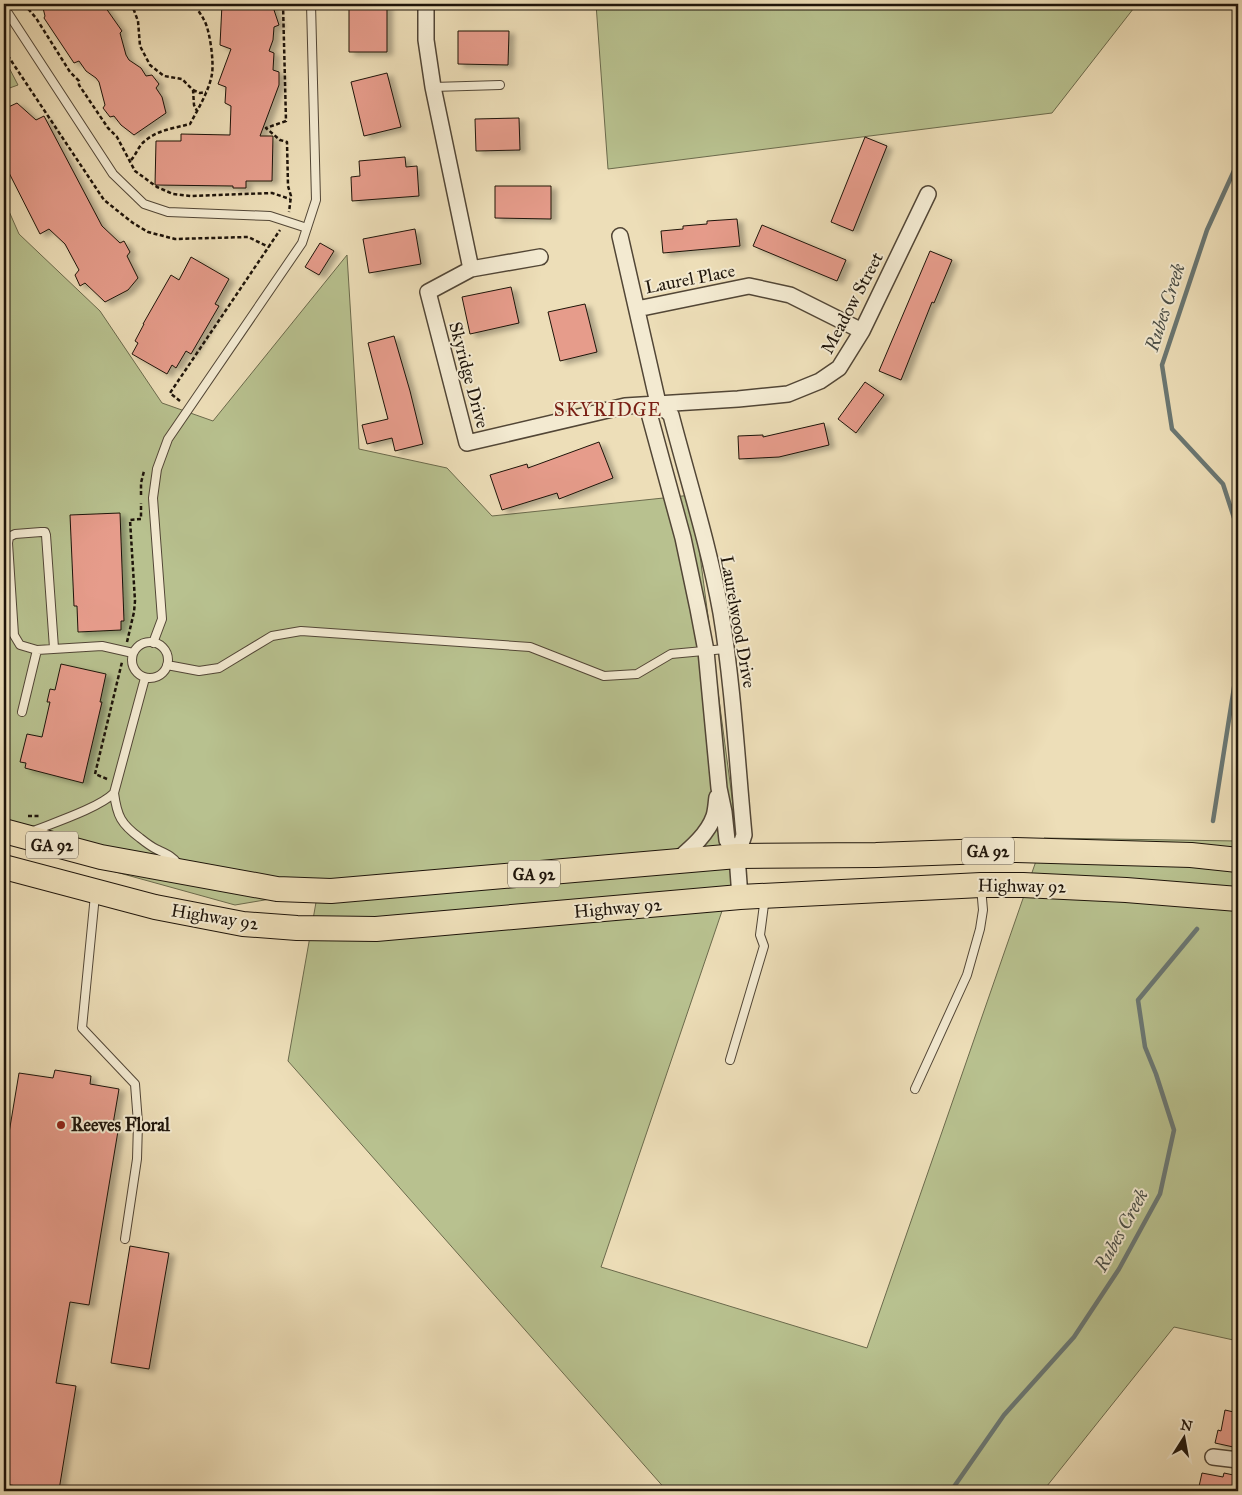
<svg xmlns="http://www.w3.org/2000/svg" width="1242" height="1495" viewBox="0 0 1242 1495" font-family="'IM FELL Great Primer',serif">
<defs>
<filter id="shadow"><feDropShadow dx="5.5" dy="3" stdDeviation="2.5" flood-color="#0004"/></filter>
</defs>
<rect width="100%" height="100%" fill="#eddeb8"/>
<filter id="stains"><feTurbulence type="fractalNoise" baseFrequency=".004" numOctaves="4"/><feColorMatrix values="0 0 0 0 .2 0 0 0 0 .09 0 0 0 0 .02 0 0 0 .5 -.17"/></filter>
<radialGradient id="worn" r=".72"><stop offset=".6" stop-color="#630" stop-opacity="0"/><stop offset="1" stop-color="#630" stop-opacity=".3"/></radialGradient>
<path fill="#b8c18f" stroke="#6b6a4c" d="M596,4H1137L1052,113L608,169Z
M4,58L18,85L4,90Z
M4,200L19,234L100,311L162,403L213,421L347,255L359,449L447,468L492,516L692,495L740,858L601,1267L867,1348L1044,838L1238,841V1341L1174,1327L1043,1491H667L288,1061L318,891L235,905L4,841Z"/>
<g fill="none" stroke-linecap="round" stroke-linejoin="round">
<path stroke="#6a7773" stroke-width="4.5" d="M1238,162L1207,230L1162,365L1172,429L1223,484L1237,527L1238,537
M1213,821L1238,662
M951,1491L1004,1415L1074,1337L1119,1269L1160,1194L1174,1130L1156,1074L1145,1047L1138,1000L1197,929"/>
</g>
<path fill="#e69c8b" stroke="#1e140a" filter="url(#shadow)" d="M42,4H103L122,31L120,33L126,55L129,60L141,68L146,76L152,75L159,84L156,88L162,97L166,113L134,135L121,125L114,116L110,117L103,108L105,105L99,82L96,78L86,71L79,61L74,63L44,18L45,16Z
M222,4H272L279,25L274,27L273,40L269,51L274,53L273,70L279,72V85L260,136H273L272,181H246V188H233V186L155,185L156,141H181V134L230,135L231,106L225,103L226,87L218,84L231,49L220,45Z
M349,4H387V52H349Z
M458,31H509L508,65L458,64Z
M387,73L401,127L364,136L351,82Z
M17,103L36,120L44,116L102,226L120,243L124,241L130,252L127,256L138,278L128,290L105,302L85,283L80,286L75,275L79,270L65,244L49,229L40,234L4,163V109Z
M519,118L520,150L476,151L475,119Z
M865,137L887,146L853,231L831,222Z
M405,157L406,167L417,166L419,196L352,201L351,177L360,176L359,161Z
M495,186H551V219L495,218Z
M737,219L740,246L663,253L661,231L683,229V226L707,224V221Z
M762,225L846,260L837,281L753,246Z
M415,229L421,264L369,273L363,239Z
M320,243L334,251L319,275L305,267Z
M930,251L952,260L934,303L932,302L901,380L879,371Z
M191,257L229,279L215,304L219,306L191,354L186,351L176,368L172,365L167,374L132,354L138,343L135,341L144,324H143L171,275L179,280Z
M511,287L519,323L470,334L462,297Z
M585,304L597,352L560,361L548,312Z
M394,336L410,391L423,444L395,451L392,438L367,444L362,425L388,419L368,343Z
M865,382L884,395L856,433L838,419Z
M824,423L829,445L779,457L739,459L738,436L763,435V437Z
M599,442L613,478L559,499L557,493L502,510L490,475L527,464L528,468Z
M120,513L124,621H121V630L78,632L77,606H74L70,515Z
M61,664L106,674L100,702H102L83,783L25,768L26,763L20,762L27,734L42,737L50,702H47L50,689L55,690Z
M55,1070L91,1076L90,1084L119,1089L112,1130L118,1131L89,1305L70,1302L56,1383L76,1386L59,1490L51,1489V1491H48L4,1484V1163L19,1073L53,1078Z
M130,1246L169,1253L149,1369L111,1363Z
M1225,1410L1238,1413V1448L1215,1443L1218,1430L1221,1431Z
M1202,1473L1223,1477L1224,1473L1238,1476L1235,1491H1198Z"/>
<g fill="none" stroke-linecap="round" stroke-linejoin="round">
<defs>
<path id="lane" d="M4,7L113,174L144,204L168,212L270,216L307,228
M433,87L500,85
M132 660a18 18 0 1 1 36 0a18 18 0 1 1-36 0Z
M153,643L162,619L153,498L157,469L168,439L302,243L316,200L311,4
M37,650L20,645L14,635L8,543L9,537L15,534L41,532H45L46,535L54,648
M167,665L199,671L219,668L272,636L301,631L530,647L604,676L637,674L671,654L725,649
M22,712L37,650L102,646L133,653
M114,793L145,678
M31,832C53,823 99,808 114,793C117,816 121,824 140,838C145,842 150,846 156,849C164,853 173,856 178,864
M95,895L82,1028L135,1084L138,1123L137,1159L125,1239
M730,1060L764,946L760,935L765,897
M915,1089L967,975L980,929L983,910L981,887"/>
<path id="street" d="M426,4V40L433,87L471,269
M620,236L658,403L671,415C688,480 709,546 721,613C733,686 737,761 744,835L737,856L740,897
M540,257L471,269L428,292L467,443L625,406L738,399L788,394L820,381L839,368L862,331L928,194
M637,309L749,286L790,295L862,331
M658,403L650,417L683,538L698,609L706,651L719,788L724,812L727,840L737,856
M676,861C690,849 708,834 714,816C716,810 716,803 717,797
M1213,1457L1238,1460"/>
<path id="primary" d="M4,831L101,857L277,889L331,891L737,856L876,855L1015,850L1191,855L1238,860
M4,867L155,907L243,924L297,928L376,929L740,897L981,885H1023L1126,890L1238,899"/>
</defs>
<use href="#lane" stroke="#524636" stroke-width="10"/>
<use href="#street" stroke="#524636" stroke-width="18"/>
<use href="#primary" stroke="#1e140a" stroke-width="26"/>
<path stroke="#1e140a" stroke-width="2.5" stroke-dasharray="4 2.5" stroke-linecap="butt" d="M24,4L36,18L70,72L79,81V85L108,128L117,137L135,171L157,187L173,194L191,196L272,193L290,199
M130,4L132,5L138,21L140,46L150,65L164,76L182,79L193,90L194,105L197,111
M283,4L286,121L266,128L280,140L287,142L288,186L291,196L289,212
M4,50L104,200L133,223L148,232L175,239L248,237L269,247
M193,90L200,93L206,92
M131,160C136,155 139,145 145,141C157,130 175,128 190,124C198,109 209,91 212,74C214,62 210,30 204,20C201,14 197,9 193,4
M180,401L170,393L280,230
M141,495V483L144,471
M127,642L134,612L135,601L130,520L141,519V503
M107,779L95,774L122,662
M28,816H39"/>
<use href="#lane" stroke="#f3ead1" stroke-width="8"/>
<use href="#street" stroke="#f3ead1" stroke-width="15"/>
<use href="#primary" stroke="#eddeb8" stroke-width="24"/>
</g>
<circle fill="#8f2418" stroke="#f3ead1" stroke-width="2" cx="61" cy="1125" r="5"/>
<g text-anchor="middle" dominant-baseline="central" stroke-width="4" stroke-linejoin="round" paint-order="stroke">
<g fill="#f3ead1" stroke="#5e5446" stroke-width="1">
<rect x="26" y="831.5" width="52" height="27" rx="4"/>
<rect x="962" y="837.5" width="52" height="27" rx="4"/>
<rect x="508" y="860.5" width="52" height="27" rx="4"/>
</g>
<g font-size="16" font-weight="bold" fill="#1e140a">
<text x="52" y="845">GA 92</text>
<text x="988" y="851">GA 92</text>
<text x="534" y="874">GA 92</text>
</g>
<g font-size="18" fill="#1e140a" stroke="#f3ead1">
<text transform="translate(690 279) rotate(-11)">Laurel Place</text>
<text transform="translate(852 303) rotate(-62)">Meadow Street</text>
<text transform="translate(469 375) rotate(75)">Skyridge Drive</text>
<text transform="translate(738 622) rotate(80)">Laurelwood Drive</text>
<text transform="translate(1022 886) rotate(1)">Highway 92</text>
<text transform="translate(618 908) rotate(-5)">Highway 92</text>
<text transform="translate(215 917) rotate(9)">Highway 92</text>
</g>
<g font-size="18" font-weight="bold" fill="#1e140a" stroke="#f3ead1" text-anchor="start">
<text x="71" y="1125">Reeves Floral</text>
</g>
<g font-size="19" font-style="italic" fill="#4a4e47" stroke="#f3ead1">
<text transform="translate(1165 307) rotate(-72)">Rubes Creek</text>
<text transform="translate(1121 1230) rotate(-61)">Rubes Creek</text>
</g>
<g font-size="19" letter-spacing="1" fill="#7a1f14" stroke="#f3ead1">
<text x="608" y="409">SKYRIDGE</text>
</g>
</g>
<rect width="1242" height="1495" fill="none" stroke="#eddeb8" stroke-width="20"/>
<rect x="5" y="5" width="1232" height="1485" fill="none" stroke="#1e140a" stroke-width="2.5"/>
<rect x="10" y="10" width="1222" height="1475" fill="none" stroke="#1e140a"/>
<g transform="translate(1184 1438) rotate(11)" stroke="#f3ead1" stroke-width="4" paint-order="stroke">
<path d="M0-4L9 19L0 12L-9 19Z" fill="#1e140a"/>
<text y="-8" font-size="14" font-weight="bold" text-anchor="middle" fill="#1e140a">N</text>
</g>
<rect width="100%" height="100%" filter="url(#stains)"/>
<rect width="100%" height="100%" fill="url(#worn)"/>
</svg>
